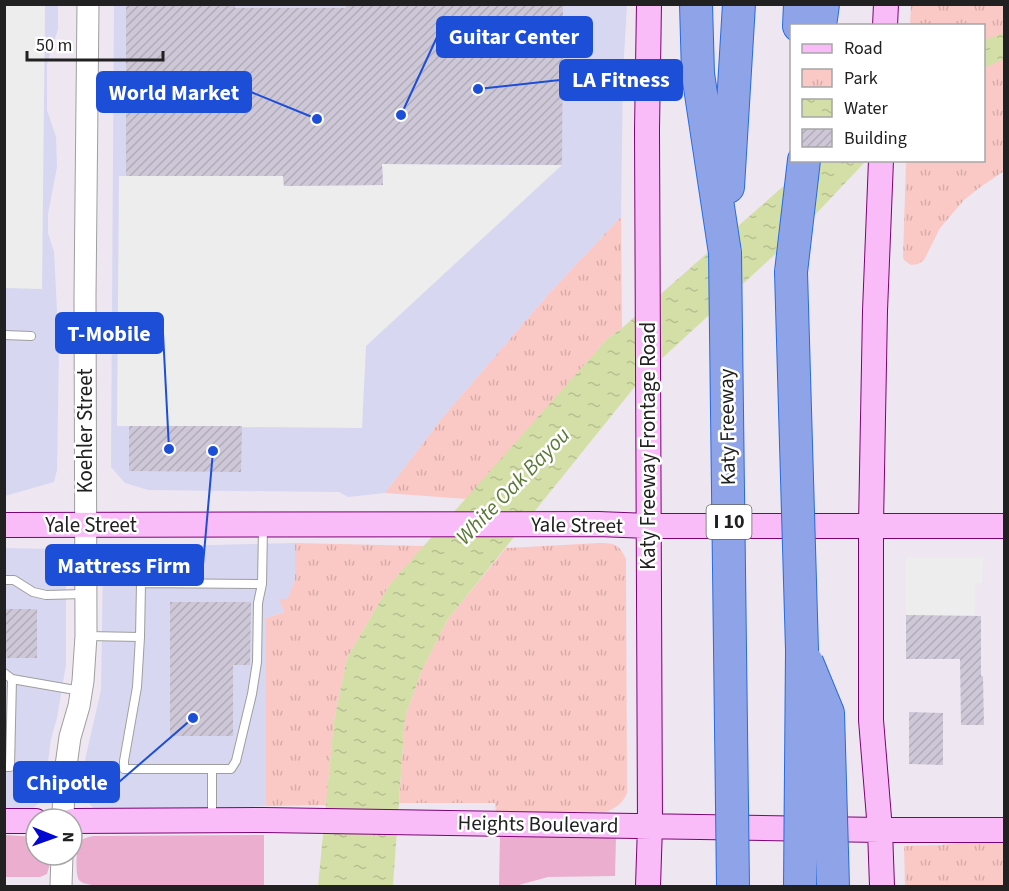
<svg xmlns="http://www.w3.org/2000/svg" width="1009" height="891" viewBox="0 0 1009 891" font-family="'Source Sans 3',sans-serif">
<defs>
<pattern id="park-tufts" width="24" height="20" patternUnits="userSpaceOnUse" patternTransform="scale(1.5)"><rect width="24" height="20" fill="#fac8c5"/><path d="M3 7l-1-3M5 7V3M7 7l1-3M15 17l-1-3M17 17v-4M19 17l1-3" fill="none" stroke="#d6aca9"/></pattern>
<pattern id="water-ripples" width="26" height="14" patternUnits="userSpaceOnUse" patternTransform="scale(1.5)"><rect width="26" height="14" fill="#d4dfa8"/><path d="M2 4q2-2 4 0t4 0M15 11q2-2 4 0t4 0" fill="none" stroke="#b6bf90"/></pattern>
<pattern id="building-hatch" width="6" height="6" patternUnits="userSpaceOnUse" patternTransform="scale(1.5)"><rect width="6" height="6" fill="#cec7d8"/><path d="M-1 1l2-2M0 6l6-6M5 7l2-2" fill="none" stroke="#b1abb9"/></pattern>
</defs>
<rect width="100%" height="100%" fill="#eee7f1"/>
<path fill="#d7d7f2" d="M5,5H58V29L47,64V110L56,137L57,167L48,214V233L54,252L59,349L57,470L54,482L5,496Z
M114,5H627L623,73L621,217L552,290L443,417L385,493L348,497L339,492L148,490L125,483L111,467Z
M295,543V580L287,601L280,598L284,612L266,618V806L113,812L94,809L83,796L79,786L101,690L103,565L107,558L116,548L123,547Z
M5,548L53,549L61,552L65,556L66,561V665L57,718L51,739L44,793L40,802L32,809L23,812H5Z"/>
<path fill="#ebaece" d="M500,834L616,837L615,876L548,877L515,886H499Z
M5,835L36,837V855H49V867L47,874L40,877H5Z
M264,835V886L92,885C88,884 82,884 79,880C75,874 76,848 80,842C83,838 89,837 93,836Z"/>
<path fill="url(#park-tufts)" d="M911,5H1004V171L979,188L964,200L940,228L924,260L918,264L911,265L904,260L903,257L906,161L984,160V26L910,25Z
M621,217L622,328L607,339L467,499L385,493L443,417L552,290Z
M295,543L425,546L390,584L347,658L334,721L326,805L266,806V618L284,612L279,598L287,600L295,580Z
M599,543C615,543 619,544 626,559L627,793C622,804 617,807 606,812H496L495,803H399L405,717L421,672L448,619L506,548Z
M1004,837V886L905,885L904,846L941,845Z"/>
<path fill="#ededed" d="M5,4L45,5L42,289L5,288Z
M382,164L562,165L366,346L362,428L117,426L119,176H283L284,186L383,185Z
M906,558H983L982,583H975V616L906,615Z"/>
<path fill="url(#water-ripples)" d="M1004,33V59L984,68V40Z
M812,161H866L795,236L645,374L448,619L421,672L405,717L393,886H318L334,721L347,658L390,584L607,339L622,328Z"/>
<path fill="url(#building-hatch)" d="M126,4H235V8H346V4H563L562,165L382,164L383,185L284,186L283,176H126Z
M129,426H242L241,472L129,471Z
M170,602H251L250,665H233V736H170Z
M4,609H37V658H4Z
M906,615L981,616V676H983L984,725H961L960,659H906Z
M909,712L943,713V765L909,764Z"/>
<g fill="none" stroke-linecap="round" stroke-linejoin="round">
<defs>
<path id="service" d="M4,335L31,336
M4,580H14L33,592L46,595L84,594
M262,584L258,603L257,662L252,694L236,761L231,769H124V761L137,687L140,637L141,583L262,584L263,528
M87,636L140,637
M4,673L12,679
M4,767H10L12,679L81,691
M212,769V820"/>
<path id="tertiary" d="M63,819L64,780L70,737L79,706L83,681L86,636L85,297L88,4
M61,886L62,855"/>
<path id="secondary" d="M885,26L886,4
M881,160L875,311L871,525V720L880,830L882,886
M4,525L598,524L649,526H1004
M4,821H36
M72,821L265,820L880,830H1004
M648,886L650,826L647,130L649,4"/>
<path id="motorway" d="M696,4L698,74L725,253
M799,26L800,4
M820,26L823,4
M728,187L739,4
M791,272L804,160"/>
</defs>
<use href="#service" stroke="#9e9e9e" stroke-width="10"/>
<use href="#tertiary" stroke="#9e9e9e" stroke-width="23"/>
<use href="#secondary" stroke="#7b0473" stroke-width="26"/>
<use href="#motorway" stroke="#276cdd" stroke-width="34"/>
<use href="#service" stroke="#fff" stroke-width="8"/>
<use href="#tertiary" stroke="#fff" stroke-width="21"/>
<use href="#secondary" stroke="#fabcf9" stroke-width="24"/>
<use href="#motorway" stroke="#8fa3e8" stroke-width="32"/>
<defs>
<path id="motorway-bridge" d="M725,253L733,886
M791,272L802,650L800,886
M807,662L828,713L833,886"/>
</defs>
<use href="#motorway-bridge" stroke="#276cdd" stroke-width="34" stroke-linecap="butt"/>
<use href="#motorway-bridge" stroke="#8fa3e8" stroke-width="32"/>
</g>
<g text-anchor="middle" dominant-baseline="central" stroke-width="5" stroke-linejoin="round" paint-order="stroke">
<rect fill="#fff" stroke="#646464" stroke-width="1.5" x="706.5" y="505" width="45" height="34" rx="4.5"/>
<g font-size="20" font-weight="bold" fill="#212121">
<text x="729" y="522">I 10</text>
</g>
<g font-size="21" fill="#212121" stroke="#fff">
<text transform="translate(727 427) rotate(-91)">Katy Freeway</text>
<text transform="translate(85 431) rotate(-90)">Koehler Street</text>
<text transform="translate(648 446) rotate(-90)">Katy Freeway Frontage Road</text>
<text x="91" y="525">Yale Street</text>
<text transform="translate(577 525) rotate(1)">Yale Street</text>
<text transform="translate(538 824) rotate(1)">Heights Boulevard</text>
</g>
<g font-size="22" font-style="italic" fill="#5b7a37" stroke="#fff">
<text transform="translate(513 486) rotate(-46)">White Oak Bayou</text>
</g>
</g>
<path fill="none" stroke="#1d4ed8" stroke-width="2" d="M401 115L437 37M478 89L560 80M317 119L251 92M169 449L163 333M213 451L203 565M193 718L119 782"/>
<g fill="#1d4ed8" stroke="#fff" stroke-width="2">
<circle cx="401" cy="115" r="6"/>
<circle cx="478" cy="89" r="6"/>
<circle cx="317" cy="119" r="6"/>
<circle cx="169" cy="449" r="6"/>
<circle cx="213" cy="451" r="6"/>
<circle cx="193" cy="718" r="6"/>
</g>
<g fill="#1d4ed8" stroke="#1d4ed8" stroke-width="2">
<rect x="437" y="17" width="155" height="40" rx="6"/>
<rect x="560" y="60" width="122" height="40" rx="6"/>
<rect x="97" y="72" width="154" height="40" rx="6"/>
<rect x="56" y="313" width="107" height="40" rx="6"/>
<rect x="46" y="545" width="157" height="40" rx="6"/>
<rect x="14" y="762" width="105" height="40" rx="6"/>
</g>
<g font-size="22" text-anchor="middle" font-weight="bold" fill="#fff">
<text x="514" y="44">Guitar Center</text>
<text x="621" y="87">LA Fitness</text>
<text x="174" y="100">World Market</text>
<text x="109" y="341">T-Mobile</text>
<text x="124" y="573">Mattress Firm</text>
<text x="67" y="790">Chipotle</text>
</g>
<rect width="1009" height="891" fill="none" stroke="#212121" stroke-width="12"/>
<rect x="790" y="24" width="195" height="138" fill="#ffffff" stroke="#a6a6a6" stroke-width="1.5"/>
<rect x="802" y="44" width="30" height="9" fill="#fabcf9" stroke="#a6a6a6" stroke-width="1.5"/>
<text x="844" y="54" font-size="18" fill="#212121">Road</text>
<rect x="802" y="69" width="30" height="18" fill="url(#park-tufts)" stroke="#a6a6a6" stroke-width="1.5"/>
<text x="844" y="84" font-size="18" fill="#212121">Park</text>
<rect x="802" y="99" width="30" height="18" fill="url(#water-ripples)" stroke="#a6a6a6" stroke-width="1.5"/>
<text x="844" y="114" font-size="18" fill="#212121">Water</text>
<rect x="802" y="129" width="30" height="18" fill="url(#building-hatch)" stroke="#a6a6a6" stroke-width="1.5"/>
<text x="844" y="144" font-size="18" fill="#212121">Building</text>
<g transform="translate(54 837) rotate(91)"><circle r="28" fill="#ffffff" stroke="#a6a6a6" stroke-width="1.5"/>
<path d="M0-4.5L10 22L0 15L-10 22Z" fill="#0008d2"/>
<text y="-9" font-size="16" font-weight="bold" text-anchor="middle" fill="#212121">N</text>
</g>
<path d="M27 51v9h136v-9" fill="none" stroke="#212121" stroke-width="3"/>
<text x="36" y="51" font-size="18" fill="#212121" stroke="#ffffff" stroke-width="4.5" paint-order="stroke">50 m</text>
</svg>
